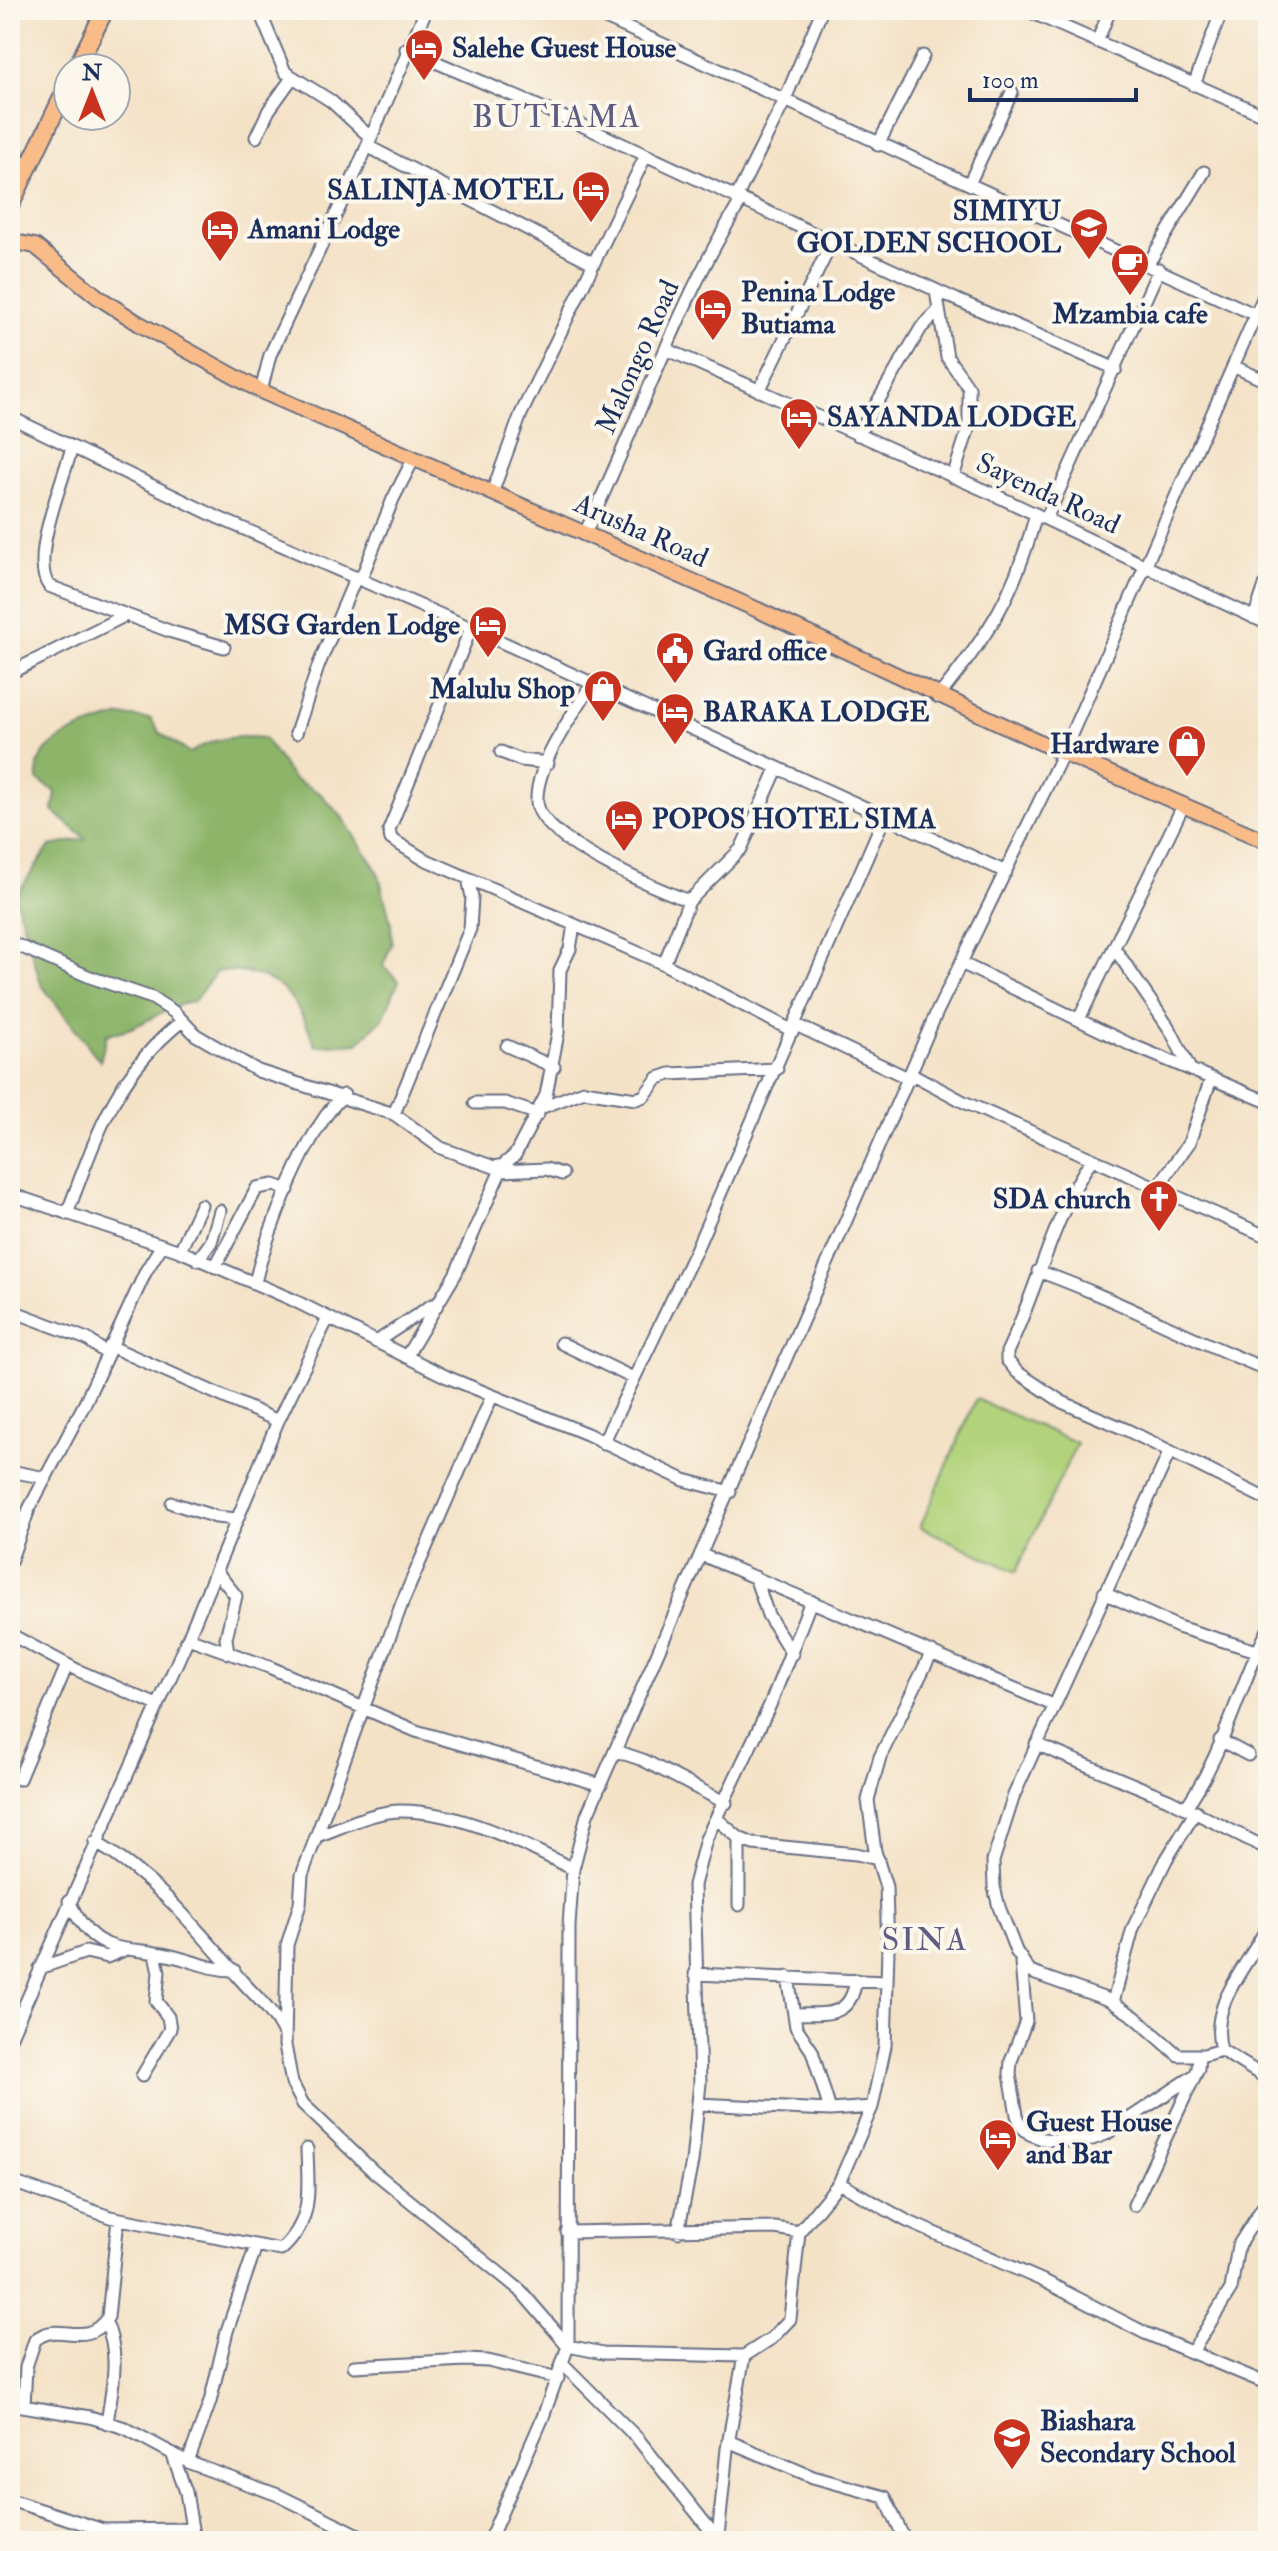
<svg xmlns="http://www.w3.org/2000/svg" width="1278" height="2551" viewBox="0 0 1278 2551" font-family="'IM FELL Double Pica',serif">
<rect width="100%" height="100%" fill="#fbf7ec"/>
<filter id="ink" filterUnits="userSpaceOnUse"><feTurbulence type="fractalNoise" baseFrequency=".0125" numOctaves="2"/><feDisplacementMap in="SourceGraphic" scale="16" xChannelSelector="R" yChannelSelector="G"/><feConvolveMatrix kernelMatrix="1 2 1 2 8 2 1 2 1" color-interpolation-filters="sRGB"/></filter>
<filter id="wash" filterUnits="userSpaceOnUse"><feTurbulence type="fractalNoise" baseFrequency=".006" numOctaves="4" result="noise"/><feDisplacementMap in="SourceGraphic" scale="32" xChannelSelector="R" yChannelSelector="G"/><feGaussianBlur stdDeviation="1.8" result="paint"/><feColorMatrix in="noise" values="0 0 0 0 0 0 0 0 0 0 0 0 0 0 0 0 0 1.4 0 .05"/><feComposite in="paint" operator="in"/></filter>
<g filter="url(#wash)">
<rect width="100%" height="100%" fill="#f4e2c7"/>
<path fill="#b2d37b" stroke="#66816c" stroke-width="2" d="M976,1399L1077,1443L1016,1572L920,1527Z"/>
<path fill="#8db56b" stroke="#547264" stroke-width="2" d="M122,716L151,719L160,733L190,753C214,737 235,735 264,738L293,779L320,793L342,817L378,872L391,923L392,943L383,966L399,981L383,1018L358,1043L316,1046C293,992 280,971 217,971L194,1001C158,1008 145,1029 107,1034L100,1061L41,984L15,897L50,846L86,839L53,811L56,792L38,780C38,774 37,766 39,761C51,734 97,723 122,716Z"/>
</g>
<g filter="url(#ink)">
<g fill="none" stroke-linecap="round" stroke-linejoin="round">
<defs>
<path id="minor" d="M259,10L285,72L331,101L371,138
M588,10L1256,315
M1026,10L1268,117
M1097,42L1110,10
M406,49L579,124L957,300L1116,369
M1194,85L1222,10
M256,137L269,110L292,78
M878,145L923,56
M367,146L591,262
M10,147L16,150L24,178
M969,184L1012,92
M736,198L784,102L822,10
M1148,264L1204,172
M936,291L947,357L969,388V427L953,477
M666,349L995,495L1268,624
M1235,367L1268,382
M261,391L270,355L356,172L426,10
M759,391L832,242
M10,417L219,518L471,628L1006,872
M858,435L921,328L937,312
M72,447C64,479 29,559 49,586L172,632L224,647
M492,493L521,414L646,155
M1046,519L1159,269
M584,535C638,425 676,305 741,201
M361,579L393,499L414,458
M1254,618L1268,577
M471,628L389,830L391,839L422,858L664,964L793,1031
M10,673L126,615
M592,684C573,714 535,765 537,802C540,841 656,888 689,901
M938,697C990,633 1015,594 1036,514
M296,733L319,664L356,577
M501,752L521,760L548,763
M10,942L90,977L152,998L174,1012L196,1035L258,1071L394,1114L441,1148L494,1167L503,1165L515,1155L546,1095L558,1033L560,970L570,949L574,925
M1115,949L1171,1031L1190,1069
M961,963L1129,1044L1268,1102
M664,964L689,901L741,849L777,769
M1079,1019L1184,804
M796,1025L910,1079
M507,1046L554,1067
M912,1074L964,1102L1268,1237
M475,1103H505L538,1114
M540,1108L584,1091L636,1099L644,1096L658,1078L670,1074L777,1069
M394,1114L470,929L472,897L468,878
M1092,1159C1052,1218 1038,1289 1007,1352V1360L1017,1372L1062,1402L1127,1430L1268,1500
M500,1171L546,1169L562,1174
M1157,1188L1189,1143L1211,1079
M10,1194L180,1251L291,1299L447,1377L587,1434L684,1480L730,1492
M67,1214C96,1137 115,1074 182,1021
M180,1251L201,1205
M198,1260L211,1242L220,1211
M215,1267L257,1188L274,1185L288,1190
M1038,1271C1117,1299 1190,1339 1268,1370
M255,1283C265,1236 308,1126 344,1095
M10,1310L87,1339L107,1354
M376,1342L432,1305
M561,1343L633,1378
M110,1346L278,1421
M406,1357L456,1273L503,1165
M492,1396L402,1603L302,1875L300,1904L287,1945L285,2045L292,2083L303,2104L373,2171L520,2290L568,2346L603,2353L744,2356L772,2338L790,2319L799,2232L839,2183L872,2107L885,2046L888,1950L886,1887L875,1851L868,1800L880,1757L932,1652
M603,1443L695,1252L884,818
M1170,1451L1014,1795L993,1861L994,1887L999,1907L1016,1951L1030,1972L1109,2000L1135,2017L1178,2055H1204L1221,2050
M10,1471L46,1478
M172,1503L216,1517L237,1519
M702,1555L1053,1705
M10,1562L29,1509L84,1405L146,1271L162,1245
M216,1571L236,1596L226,1638L228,1653
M755,1577L768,1615L792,1654
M1104,1593L1178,1627L1257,1651
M10,1634L77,1670L157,1705
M188,1638L269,1667L416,1731L601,1785
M1220,1740L1248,1755
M1036,1744L1168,1799L1268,1849
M616,1751L643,1760L726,1803
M19,1779L67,1665
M1186,1807C1224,1754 1238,1687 1268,1630
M717,1819L739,1838L753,1844L856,1854L878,1859
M317,1836C343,1827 371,1812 399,1811C458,1810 522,1843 573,1869
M739,1838V1905
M95,1842C155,1877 196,1928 241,1980C257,1998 272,2010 283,2032
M69,1901C96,1959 120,1944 172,1956C194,1961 210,1970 234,1970
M1268,1925C1249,1966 1208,2002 1221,2050L1268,2079
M1021,1962L1026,2021L1011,2061L1010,2074L1017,2115L1022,2127L1030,2134L1043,2139L1084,2142L1106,2134L1195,2075
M40,1968L86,1952L107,1957L122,1951
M695,1974L886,1982
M788,1977L796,2027L812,2051L830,2110
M1113,2002L1133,1928L1166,1860L1196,1811
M794,2014C827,2013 850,2019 856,1980
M10,2038L188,1638L278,1421L328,1318
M142,2076L170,2029L168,2017L156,2001L159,1972L155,1954
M698,2104L830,2110L872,2107
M10,2181L110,2217L281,2250C314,2220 308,2191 307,2149
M839,2183L907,2221L1046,2282L1145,2333L1268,2384
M1134,2205L1198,2069L1199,2055
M567,2232L775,2228L799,2232
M678,2232L692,2162L700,2083L694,1885L706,1839L770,1705L811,1601
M105,2321C121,2353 112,2388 107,2423
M1192,2352L1231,2289L1238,2246L1268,2199
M563,2364L638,2439L719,2541
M354,2366L465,2360L488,2361L558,2378
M10,2404L90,2417L125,2428L190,2463L278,2495L371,2541
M24,2406L26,2367L35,2340C60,2319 84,2351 108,2317L118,2219
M728,2441L813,2477L885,2497L905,2541
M172,2453L186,2492L194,2541
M188,2462L210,2402L227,2331L256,2246
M10,2500L103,2530L192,2529
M718,2537L727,2449L744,2356
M489,2541L543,2417L568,2346L569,1926L573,1869L587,1815L936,1014L1063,753L1268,287"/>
<path id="major" d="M10,241L35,246L98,297L138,323L261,391L758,610L1063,753L1268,842"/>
<path id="highway" d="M76,68L105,10
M10,206L68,85"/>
</defs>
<use href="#minor" stroke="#676e83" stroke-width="15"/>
<use href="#major" stroke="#676e83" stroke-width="18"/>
<use href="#highway" stroke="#676e83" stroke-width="20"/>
<use href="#minor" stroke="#fff" stroke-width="11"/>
<use href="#major" stroke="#f9bc89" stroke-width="14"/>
<use href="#highway" stroke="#f9bc89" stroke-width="16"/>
</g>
</g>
<defs>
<symbol id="hotel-pin" viewBox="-11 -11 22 30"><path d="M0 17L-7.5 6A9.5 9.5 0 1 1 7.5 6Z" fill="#c8321e" stroke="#fbf7ec"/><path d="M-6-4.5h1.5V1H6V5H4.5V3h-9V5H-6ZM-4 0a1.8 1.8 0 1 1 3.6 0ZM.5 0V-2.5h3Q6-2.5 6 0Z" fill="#fff"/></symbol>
<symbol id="school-pin" viewBox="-11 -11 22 30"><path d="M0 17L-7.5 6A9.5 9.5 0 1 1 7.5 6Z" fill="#c8321e" stroke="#fbf7ec"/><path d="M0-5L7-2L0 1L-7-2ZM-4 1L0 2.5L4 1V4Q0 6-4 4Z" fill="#fff"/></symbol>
<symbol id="cafe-pin" viewBox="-11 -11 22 30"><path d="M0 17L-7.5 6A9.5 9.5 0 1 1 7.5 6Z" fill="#c8321e" stroke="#fbf7ec"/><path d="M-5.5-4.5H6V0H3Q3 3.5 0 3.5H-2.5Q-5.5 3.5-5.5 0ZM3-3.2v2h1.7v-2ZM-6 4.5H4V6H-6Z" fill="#fff"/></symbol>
<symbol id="civic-pin" viewBox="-11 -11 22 30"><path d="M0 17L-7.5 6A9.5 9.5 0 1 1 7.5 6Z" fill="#c8321e" stroke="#fbf7ec"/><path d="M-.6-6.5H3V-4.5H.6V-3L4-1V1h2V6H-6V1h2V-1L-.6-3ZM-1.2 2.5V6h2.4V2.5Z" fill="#fff"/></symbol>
<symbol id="shop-pin" viewBox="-11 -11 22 30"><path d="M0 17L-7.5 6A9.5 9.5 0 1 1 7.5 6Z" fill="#c8321e" stroke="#fbf7ec"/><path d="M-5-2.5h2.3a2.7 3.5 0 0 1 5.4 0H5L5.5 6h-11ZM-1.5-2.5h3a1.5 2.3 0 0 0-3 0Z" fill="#fff"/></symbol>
<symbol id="church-pin" viewBox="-11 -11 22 30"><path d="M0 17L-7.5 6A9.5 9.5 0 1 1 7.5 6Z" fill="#c8321e" stroke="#fbf7ec"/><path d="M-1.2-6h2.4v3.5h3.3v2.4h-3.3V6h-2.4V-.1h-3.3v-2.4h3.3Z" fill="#fff"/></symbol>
</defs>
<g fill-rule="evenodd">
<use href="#hotel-pin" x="402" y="26" width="44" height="60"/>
<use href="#hotel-pin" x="569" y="168" width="44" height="60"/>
<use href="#school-pin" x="1067" y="205" width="44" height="60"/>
<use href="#hotel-pin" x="198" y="207" width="44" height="60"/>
<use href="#cafe-pin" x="1108" y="241" width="44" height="60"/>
<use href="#hotel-pin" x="691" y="286" width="44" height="60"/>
<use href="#hotel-pin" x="777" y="395" width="44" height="60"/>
<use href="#hotel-pin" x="466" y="603" width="44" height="60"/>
<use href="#civic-pin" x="653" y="629" width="44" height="60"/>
<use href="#shop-pin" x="581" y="667" width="44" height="60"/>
<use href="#hotel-pin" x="653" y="690" width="44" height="60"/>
<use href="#shop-pin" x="1165" y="722" width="44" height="60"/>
<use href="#hotel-pin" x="602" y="797" width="44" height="60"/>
<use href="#church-pin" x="1137" y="1177" width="44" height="60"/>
<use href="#hotel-pin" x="976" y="2116" width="44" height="60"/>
<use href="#school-pin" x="990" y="2415" width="44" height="60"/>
</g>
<g text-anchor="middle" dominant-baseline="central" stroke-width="8" stroke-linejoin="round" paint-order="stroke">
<g font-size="28" font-weight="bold" fill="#1b2f5e" stroke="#fbf7ec" text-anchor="start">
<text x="452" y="48">Salehe Guest House</text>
<text x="563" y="190" text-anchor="end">SALINJA MOTEL</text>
<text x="1061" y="211" text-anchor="end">SIMIYU<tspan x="1061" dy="32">GOLDEN SCHOOL</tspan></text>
<text x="248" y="229">Amani Lodge</text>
<text x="741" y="292">Penina Lodge<tspan x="741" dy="32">Butiama</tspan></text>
<text x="1130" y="314" text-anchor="middle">Mzambia cafe</text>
<text x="827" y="417">SAYANDA LODGE</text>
<text x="460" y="625" text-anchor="end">MSG Garden Lodge</text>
<text x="703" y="651">Gard office</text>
<text x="575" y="689" text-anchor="end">Malulu Shop</text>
<text x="703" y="712">BARAKA LODGE</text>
<text x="1159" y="744" text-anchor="end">Hardware</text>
<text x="652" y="819">POPOS HOTEL SIMA</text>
<text x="1131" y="1199" text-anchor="end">SDA church</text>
<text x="1026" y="2122">Guest House<tspan x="1026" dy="32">and Bar</tspan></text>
<text x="1040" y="2421">Biashara<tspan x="1040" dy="32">Secondary School</tspan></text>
</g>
<g font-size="28" fill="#1b2f5e" stroke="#fbf7ec">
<text transform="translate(638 357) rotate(-66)">Malongo Road</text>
<text transform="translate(1048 494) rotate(25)">Sayenda Road</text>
<text transform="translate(641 531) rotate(24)">Arusha Road</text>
</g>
<g font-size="32" letter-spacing="2" fill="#605d84" stroke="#fbf7ec">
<text x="557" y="117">BUTIAMA</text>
<text x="925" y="1940">SINA</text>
</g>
</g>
<rect width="1278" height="2551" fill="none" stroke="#fbf7ec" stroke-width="40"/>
<g transform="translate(92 92)"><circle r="38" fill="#fbf7ec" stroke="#a1a7b3" stroke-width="2"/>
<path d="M0-6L14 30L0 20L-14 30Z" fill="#c8321e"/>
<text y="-12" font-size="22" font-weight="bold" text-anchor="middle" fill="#1b2f5e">N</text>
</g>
<path d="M970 88v12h166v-12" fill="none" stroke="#1b2f5e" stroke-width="4"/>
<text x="982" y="88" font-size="24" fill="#1b2f5e" stroke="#fbf7ec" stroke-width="6" paint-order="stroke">100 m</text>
</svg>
